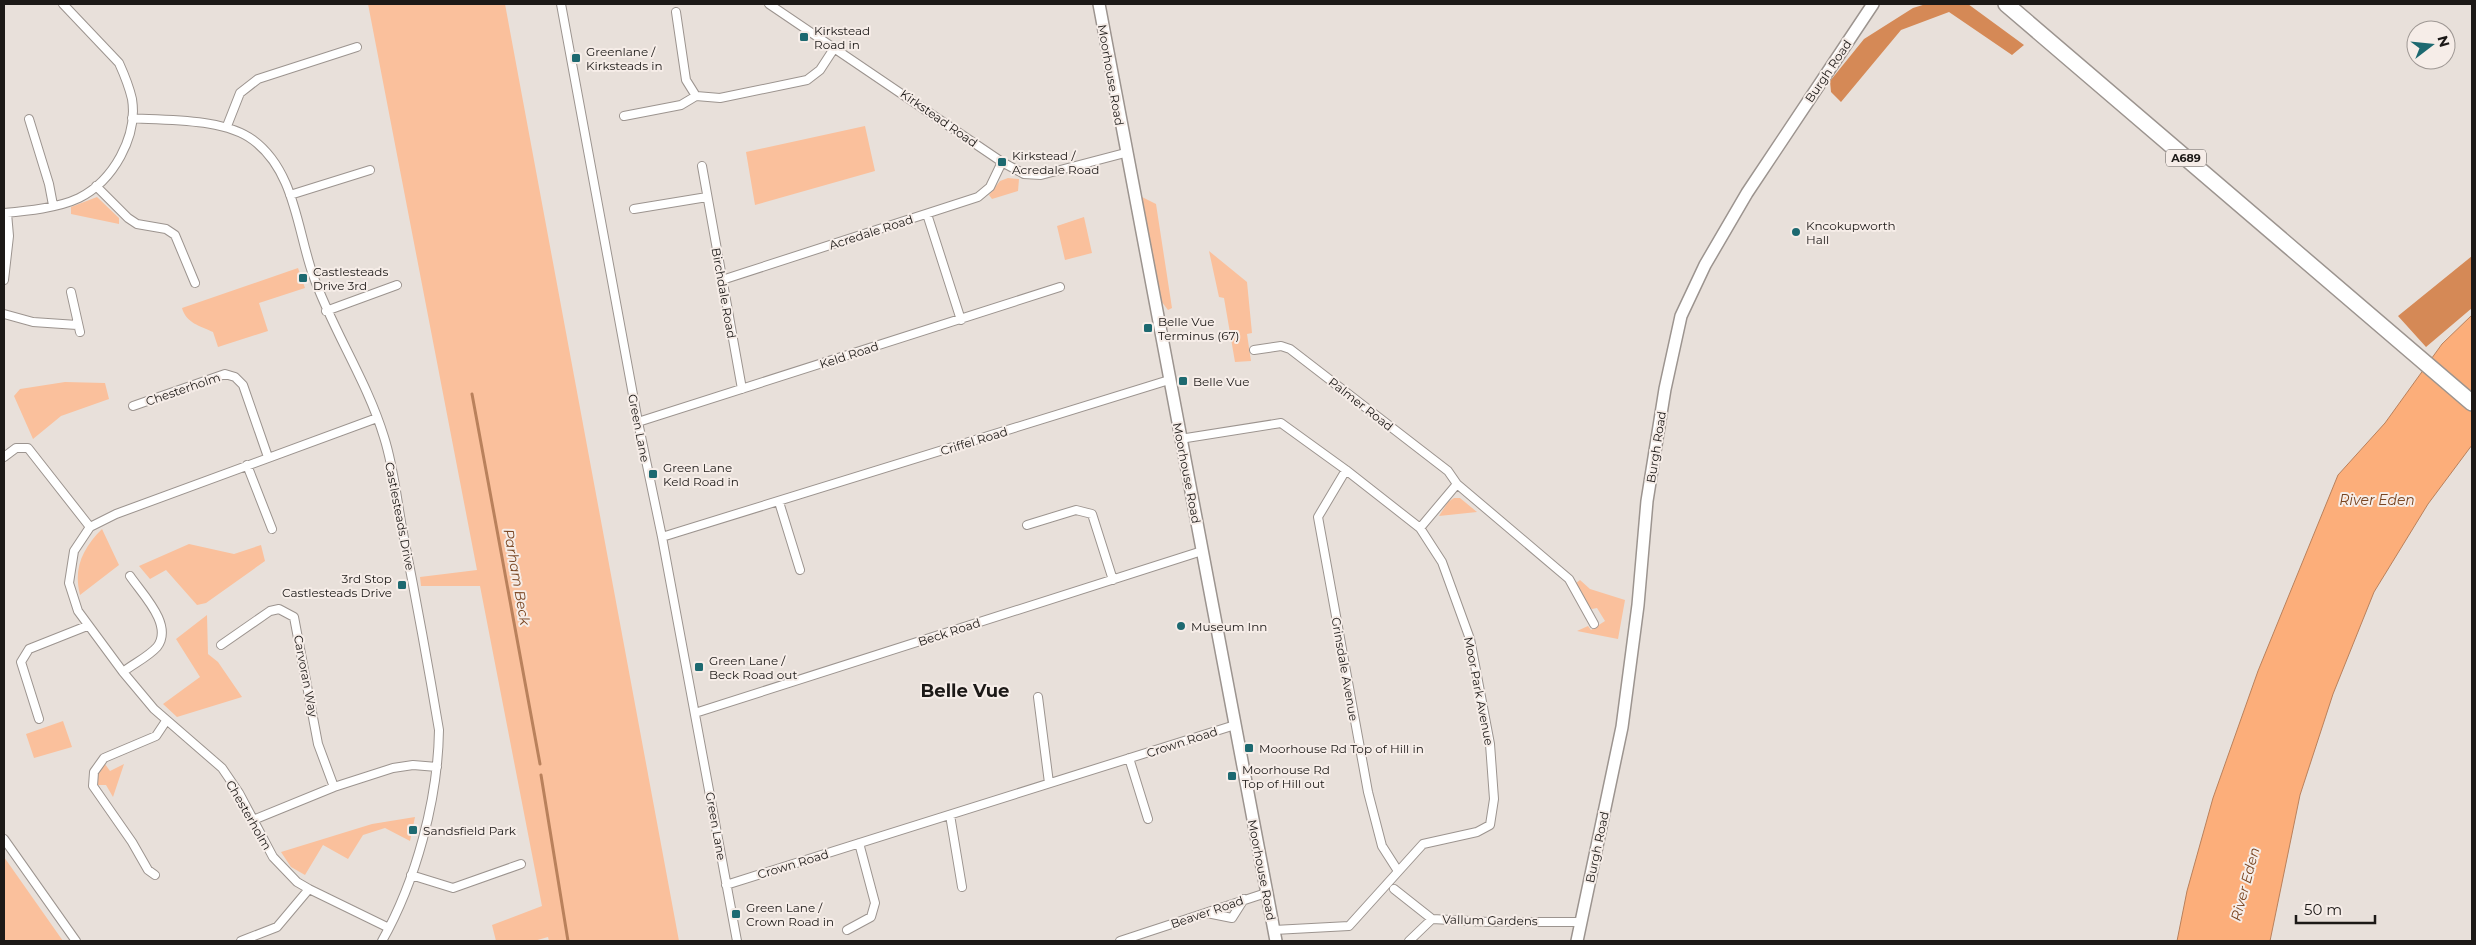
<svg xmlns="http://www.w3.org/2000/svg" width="2476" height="945" viewBox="0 0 2476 945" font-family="Montserrat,sans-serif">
<rect width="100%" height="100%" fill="#e8e0da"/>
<path fill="#fac09c" d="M368,4H505L679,941H549L548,937L534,941H496L492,925L542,906L480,586H421L420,577L477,570Z
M865,126L875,171L755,205L746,152Z
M1008,178L1019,179L1018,191L992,199L989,195L1000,181Z
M1140,196L1156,204L1172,308L1168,310L1158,297Z
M97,197L119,218V224L71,214V207Z
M1084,217L1092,253L1065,260L1057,226Z
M1209,251L1247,282L1252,333L1247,334L1251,361L1235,362L1224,298L1219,297Z
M298,268L305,288L259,303L268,331L218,347L213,332C200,326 186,323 182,308Z
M65,382L105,383L109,399L61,416L33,439L14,396L20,389Z
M1454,498H1460L1477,512L1439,516L1448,502Z
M102,529L119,565L80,595C73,568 83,548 102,529Z
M189,544L234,554L261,545L265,561L206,603L197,605L166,570L150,579L139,566Z
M1580,580L1590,589L1625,600L1618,639L1577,631L1588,626L1591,630L1605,621L1597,608L1592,609L1588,606L1576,583Z
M207,615L208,654L218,662L242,697L177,717L163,704L200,677L176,639Z
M63,721L72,747L34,758L26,734Z
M105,764L110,771L124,764L113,797L106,785H96L98,773Z
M415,817L410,841L385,828L363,835L348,859L323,845L305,875L291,867L281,852L372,824Z
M4,857L63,941H4Z"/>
<path fill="#d58956" d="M1926,4H1968L2024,45L2012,55L1949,12L1901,30L1841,102L1831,92L1830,81L1864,39L1913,8Z
M2472,256V308L2426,347L2398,316Z"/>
<path fill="#fcae7a" stroke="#b9815c" d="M2472,315V445L2428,504L2374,592L2333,694L2300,795L2270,941H2177L2187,891L2213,798L2258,671L2338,475L2385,423L2442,344Z"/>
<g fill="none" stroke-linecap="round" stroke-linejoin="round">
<path stroke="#b9815c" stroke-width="3" d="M472,394L540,764
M541,775L568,941"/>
<defs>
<path id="street" d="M561,4L638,422L662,537L737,941
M769,4L1002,162L1024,174L1041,175L1125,153
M676,12L686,80L696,96L720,98L807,80L820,70L835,47
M624,116L681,105L696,96
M132,118C169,121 223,118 253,140C295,171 297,230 313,275C333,331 367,381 384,437C394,468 397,502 403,533C416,599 428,664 439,730C438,799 416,881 382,941
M29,119L49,184L53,205
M227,126L240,93L258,79L357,47
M702,166L742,389
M96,186L128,218L137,224L166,229L175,235L195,283
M290,195L370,170
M634,209L707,197
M4,213C27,211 58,208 79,198C113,181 138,137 132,99C129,86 124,74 119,63L63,4
M927,214L961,320
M4,280L9,236L7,213
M722,280L978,197L990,187L1002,162
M71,292L80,332
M326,311L397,285
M4,314L33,322L77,325
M1254,350L1281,346L1290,349L1448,471L1457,484L1420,528
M133,406L225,374L235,377L243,385L268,457
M377,418L116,514L90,527L74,551L69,583L78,611L123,672L154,709L222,768L239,793L273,857L297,882L309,889L389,928
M638,422L1060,287
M1180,439L1281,423L1346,470L1420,528L1442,562L1470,639L1490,744L1494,799L1490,825L1477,832L1423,844L1349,926L1274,930
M4,457L16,448H28L90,527
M247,465L272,529
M1346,470L1318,517L1368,792L1382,846L1398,871
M1457,484L1569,579L1594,624
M779,502L800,570
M1027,525L1076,510L1092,514L1113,580
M662,537L1169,380
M221,645L270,611L279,609L294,617L318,744L334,787
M123,672C133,664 148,657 157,647C174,625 142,594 130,576
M1038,697L1049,783
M695,713L1202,551
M39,719L21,662L29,649L87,626
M1129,758L1148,819
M950,815L962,887
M253,820L334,787L393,768L413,765L437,767
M4,839L76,941
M155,875L148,870L132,842L93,786L94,772L104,758L156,736L166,721
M411,875L453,888L521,864
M726,885L1235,725
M1394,889L1432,919
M1207,913L1232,918L1244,899
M847,930L871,917L875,903L859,843
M241,941L277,927L309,889
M1120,941L1266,893
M1409,941L1432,919L1489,922H1581"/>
<path id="secondary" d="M1099,4L1276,941
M1577,941L1622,727L1638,605L1647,501L1665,389L1681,316L1705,265L1747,193L1873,4"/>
<path id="highway" d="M2006,4L2472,403"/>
</defs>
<use href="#street" stroke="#9c948f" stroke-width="10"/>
<use href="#secondary" stroke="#9c948f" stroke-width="14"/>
<use href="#highway" stroke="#9c948f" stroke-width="18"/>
<use href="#street" stroke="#fff" stroke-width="8"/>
<use href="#secondary" stroke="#fff" stroke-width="11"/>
<use href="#highway" stroke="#fff" stroke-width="15"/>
</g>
<g fill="#1d6970" stroke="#f6ede8" stroke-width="2">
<rect x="799" y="32" width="10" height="10" rx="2.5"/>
<rect x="571" y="53" width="10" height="10" rx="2.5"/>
<rect x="997" y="157" width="10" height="10" rx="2.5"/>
<circle cx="1796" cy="232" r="5"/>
<rect x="298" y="273" width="10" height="10" rx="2.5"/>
<rect x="1143" y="323" width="10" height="10" rx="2.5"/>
<rect x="1178" y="376" width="10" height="10" rx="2.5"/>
<rect x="648" y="469" width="10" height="10" rx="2.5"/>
<rect x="397" y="580" width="10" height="10" rx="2.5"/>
<circle cx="1181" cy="626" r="5"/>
<rect x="694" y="662" width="10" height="10" rx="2.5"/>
<rect x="1244" y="743" width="10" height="10" rx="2.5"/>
<rect x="1227" y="771" width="10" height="10" rx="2.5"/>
<rect x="408" y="825" width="10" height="10" rx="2.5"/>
<rect x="731" y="909" width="10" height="10" rx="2.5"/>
</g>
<g text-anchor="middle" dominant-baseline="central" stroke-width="4" stroke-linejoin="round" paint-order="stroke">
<rect fill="#f6ede8" stroke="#5d5956" stroke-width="1" x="2166" y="149.5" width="40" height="17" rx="4"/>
<g font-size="11" font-weight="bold" fill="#1c1917">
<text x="2186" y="158">A689</text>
</g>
<g font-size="12" fill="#1c1917" stroke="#f6ede8" text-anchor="start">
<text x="814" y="30">Kirkstead<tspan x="814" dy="14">Road in</tspan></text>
<text x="586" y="51">Greenlane /<tspan x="586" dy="14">Kirksteads in</tspan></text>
<text x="1012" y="155">Kirkstead /<tspan x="1012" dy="14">Acredale Road</tspan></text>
<text x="1806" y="225">Kncokupworth<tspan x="1806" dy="14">Hall</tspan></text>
<text x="313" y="271">Castlesteads<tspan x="313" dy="14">Drive 3rd</tspan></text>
<text x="1158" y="321">Belle Vue<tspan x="1158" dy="14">Terminus (67)</tspan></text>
<text x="1193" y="381">Belle Vue</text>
<text x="663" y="467">Green Lane<tspan x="663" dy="14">Keld Road in</tspan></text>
<text x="392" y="578" text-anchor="end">3rd Stop<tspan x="392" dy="14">Castlesteads Drive</tspan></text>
<text x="1191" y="626">Museum Inn</text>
<text x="709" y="660">Green Lane /<tspan x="709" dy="14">Beck Road out</tspan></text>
<text x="1259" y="748">Moorhouse Rd Top of Hill in</text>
<text x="1242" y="769">Moorhouse Rd<tspan x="1242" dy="14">Top of Hill out</tspan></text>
<text x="423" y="830">Sandsfield Park</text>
<text x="746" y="907">Green Lane /<tspan x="746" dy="14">Crown Road in</tspan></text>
</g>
<g font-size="12" fill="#1c1917" stroke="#f6ede8">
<text transform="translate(1828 71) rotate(-56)">Burgh Road</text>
<text transform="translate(1111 75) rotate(80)">Moorhouse Road</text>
<text transform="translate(939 118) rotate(35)">Kirkstead Road</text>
<text transform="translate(871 232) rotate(-18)">Acredale Road</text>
<text transform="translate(724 293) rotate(80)">Birchdale Road</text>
<text transform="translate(849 355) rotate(-18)">Keld Road</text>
<text transform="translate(183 389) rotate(-19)">Chesterholm</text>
<text transform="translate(1361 404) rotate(38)">Palmer Road</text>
<text transform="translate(639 428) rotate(79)">Green Lane</text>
<text transform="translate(974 441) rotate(-17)">Criffel Road</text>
<text transform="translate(1656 447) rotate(-81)">Burgh Road</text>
<text transform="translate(1187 473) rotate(79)">Moorhouse Road</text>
<text transform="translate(400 516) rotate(79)">Castlesteads Drive</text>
<text transform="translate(949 632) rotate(-18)">Beck Road</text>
<text transform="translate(1345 669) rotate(80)">Grinsdale Avenue</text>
<text transform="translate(306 676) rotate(79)">Carvoran Way</text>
<text transform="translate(1479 691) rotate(79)">Moor Park Avenue</text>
<text transform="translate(1182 742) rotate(-18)">Crown Road</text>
<text transform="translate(249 815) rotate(60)">Chesterholm</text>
<text transform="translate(716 826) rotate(80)">Green Lane</text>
<text transform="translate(1597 847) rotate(-78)">Burgh Road</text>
<text transform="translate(793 864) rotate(-17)">Crown Road</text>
<text transform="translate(1262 870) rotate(79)">Moorhouse Road</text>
<text transform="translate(1207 912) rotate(-19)">Beaver Road</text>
<text transform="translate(1490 920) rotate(1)">Vallum Gardens</text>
</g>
<g font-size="14" font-style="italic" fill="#794521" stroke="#f6ede8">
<text x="2377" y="500">River Eden</text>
<text transform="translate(517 577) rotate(80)">Parham Beck</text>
<text transform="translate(2245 884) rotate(-75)">River Eden</text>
</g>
<g font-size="18" font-weight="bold" fill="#1c1917" stroke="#f6ede8">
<text x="965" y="691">Belle Vue</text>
</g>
</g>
<rect width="2476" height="945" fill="none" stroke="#1c1917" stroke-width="10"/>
<g transform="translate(2431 45) rotate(74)"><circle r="24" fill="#f6ede8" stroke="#9f9894"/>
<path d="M0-4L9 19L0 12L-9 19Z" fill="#1d6970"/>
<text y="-8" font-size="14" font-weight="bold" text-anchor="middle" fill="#1c1917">N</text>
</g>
<path d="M2296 915v8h79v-8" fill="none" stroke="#1c1917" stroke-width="2.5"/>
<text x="2304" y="915" font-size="15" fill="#1c1917" stroke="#f6ede8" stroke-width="4" paint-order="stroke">50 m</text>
</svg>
